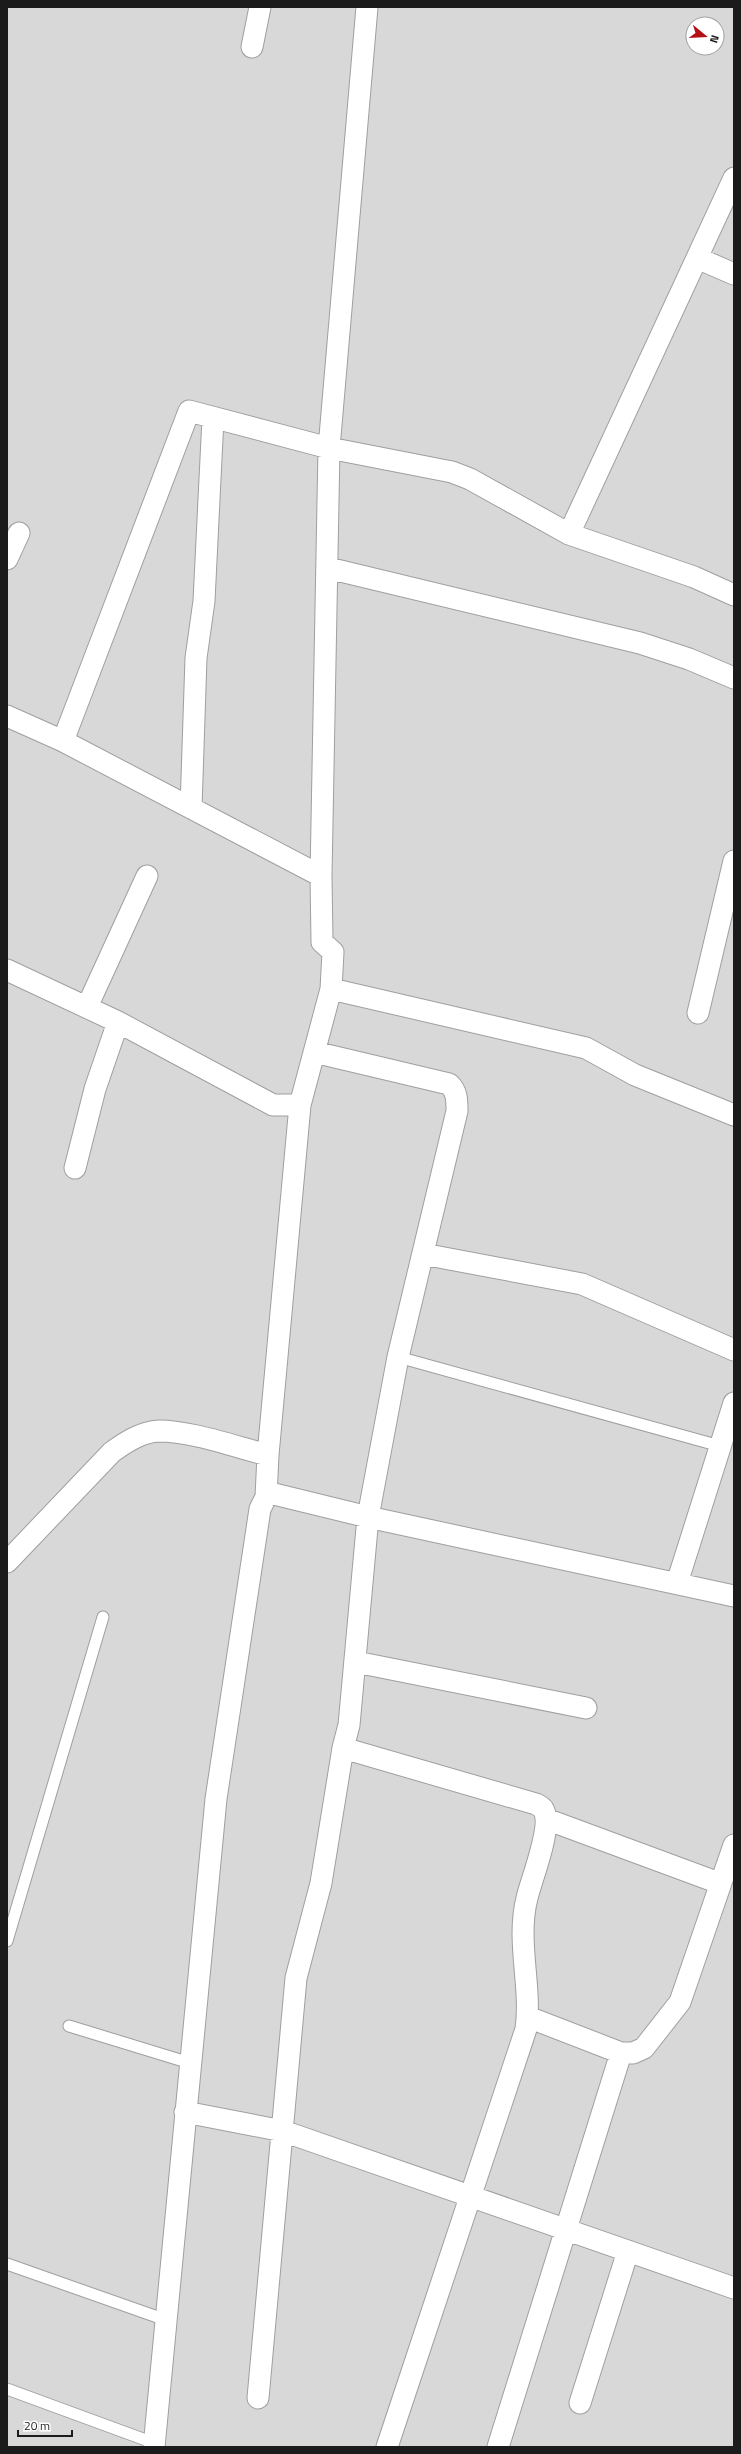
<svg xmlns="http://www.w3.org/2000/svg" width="741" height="2454" viewBox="0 0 741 2454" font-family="'Titillium Web',sans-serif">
<rect width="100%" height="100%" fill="#ebe8e1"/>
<path fill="#d9d8d8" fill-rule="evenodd" d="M7,7H734V2447H7ZM693,24H717V48H693Z"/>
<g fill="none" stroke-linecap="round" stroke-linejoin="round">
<defs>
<path id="service" d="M398,1357L720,1446
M7,1941L103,1617
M69,2026L190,2063
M7,2264L166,2320
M7,2389L154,2443"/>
<path id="minor" d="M367,7L329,448L452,472L470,479L569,534L694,577L734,595
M252,47L260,7
M697,258L734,274
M569,534L734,178
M7,559L19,533
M328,568L640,643L689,659L734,678
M7,716L63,741L189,411L329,448L321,876L322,942L333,952L331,989L300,1105H273L118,1022L7,970
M63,741L321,876
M191,808L196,658L204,601L213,418
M331,989L586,1048L635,1075L734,1115
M87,1007L147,876
M698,1013L734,861
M75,1168L95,1089L118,1022
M423,1254L582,1284L734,1350
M266,1497L268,1455L300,1105
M7,1562L112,1452C126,1442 141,1432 159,1431C191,1431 236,1447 268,1455
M677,1583L734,1403
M356,1662L586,1708
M343,1748L536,1804C538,1805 542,1807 543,1809C554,1824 531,1880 527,1898C516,1941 532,1986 526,2029L387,2447
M546,1819L719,1883
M528,2017L621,2053H633L644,2048L680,2002L734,1845
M185,2112L283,2131L734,2288
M258,2398L296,1978L321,1883L343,1748L349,1725L368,1517L398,1357L457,1111C457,1100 457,1091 449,1084L314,1052
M580,2403L628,2251
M154,2447L216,1799L260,1509L266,1497L274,1494L368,1517L734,1596
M498,2447L621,2053"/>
</defs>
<use href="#service" stroke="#9f9f9f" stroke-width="13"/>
<use href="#minor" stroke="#9f9f9f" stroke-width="23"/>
<use href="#service" stroke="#fff" stroke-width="11"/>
<use href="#minor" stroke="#fff" stroke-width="21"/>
</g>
<rect width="741" height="2454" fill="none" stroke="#1b1b1b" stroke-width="16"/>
<g transform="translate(705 36) rotate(108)"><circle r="19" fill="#ffffff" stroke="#a4a4a4"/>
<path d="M0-3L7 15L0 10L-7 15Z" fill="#b41115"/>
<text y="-6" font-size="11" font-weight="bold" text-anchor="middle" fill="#1b1b1b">N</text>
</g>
<path d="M18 2430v6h54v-6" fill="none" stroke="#1b1b1b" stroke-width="2"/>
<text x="24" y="2430" font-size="12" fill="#1b1b1b" stroke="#ffffff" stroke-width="3" paint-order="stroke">20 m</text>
</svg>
